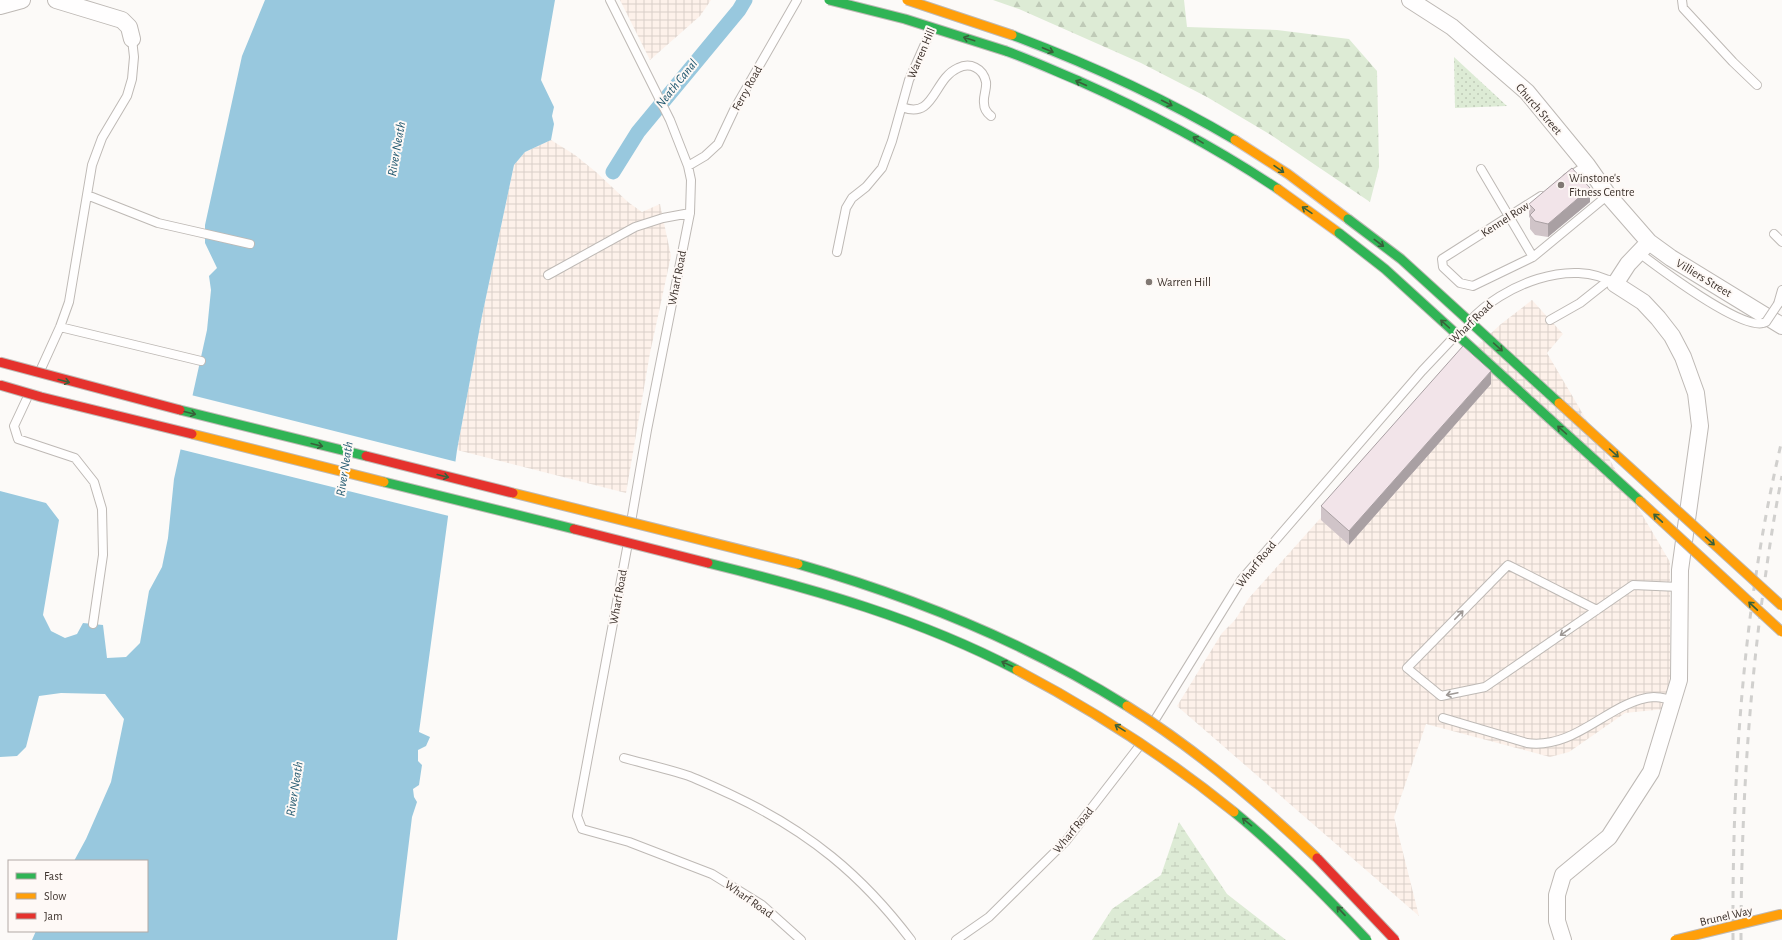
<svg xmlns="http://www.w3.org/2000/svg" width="1782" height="940" viewBox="0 0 1782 940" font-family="'Alegreya Sans',sans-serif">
<defs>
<pattern id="industrial-grid" width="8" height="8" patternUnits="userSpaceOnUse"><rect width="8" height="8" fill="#fdf1ea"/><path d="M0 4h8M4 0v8" fill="none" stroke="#dacfc9"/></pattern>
<pattern id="grass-dots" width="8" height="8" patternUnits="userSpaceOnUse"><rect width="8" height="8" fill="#ddebd5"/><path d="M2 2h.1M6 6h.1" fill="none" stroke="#bfcab7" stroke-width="1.8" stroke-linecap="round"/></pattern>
<pattern id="forest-firs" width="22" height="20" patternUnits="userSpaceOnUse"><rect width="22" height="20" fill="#ddebd5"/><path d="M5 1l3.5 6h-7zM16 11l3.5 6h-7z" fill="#bfcab7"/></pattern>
<pattern id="wetland-marsh" width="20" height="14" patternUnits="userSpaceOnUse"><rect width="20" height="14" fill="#ddebd5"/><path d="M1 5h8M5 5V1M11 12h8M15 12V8" fill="none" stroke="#bfcab7"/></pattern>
</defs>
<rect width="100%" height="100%" fill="#fcfaf8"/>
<path fill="url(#industrial-grid)" d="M620,0H711L700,16L650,60Z
M551,140L575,155L596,172L628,202L642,212L660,204L671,256L650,353L626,493L457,450L482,316L514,165L525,152Z
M1532,300L1563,334L1547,353L1670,562V687L1665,709L1625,713L1569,752L1550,757L1426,724L1394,817L1419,916L1177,706L1222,633L1235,620L1249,598L1463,359L1501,324Z"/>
<path fill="url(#grass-dots)" d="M1454,57L1507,106L1455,108Z"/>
<path fill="url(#forest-firs)" d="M993,0H1184L1187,27L1277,30L1349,39L1377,71L1379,167L1370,202L1271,135L1207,97L1141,63L1019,9Z"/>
<path fill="url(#wetland-marsh)" d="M1179,822L1227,894L1286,940H1092L1112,909L1161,875Z"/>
<path fill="#98c8de" d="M265,0H555L541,80L554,107L552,116L554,124L551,140L525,152L514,165L482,316L457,450L419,732L430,737L426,746L418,750V761L422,765L419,785L413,789L414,797L417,802L412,817L397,940H32L36,931H147V861H74L86,839L111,782L124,719L105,694L61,693L39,696L26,747L17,756L0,757V491L46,503L59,520L43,615L51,631L65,638L77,634L83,623L103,625L107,658L126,657L140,643L149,591L162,567L168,538L174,479L207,330L211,290L209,276L217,268L205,243V225L242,56Z"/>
<path fill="#fcfaf8" d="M191,395L457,462L449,516L179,449Z"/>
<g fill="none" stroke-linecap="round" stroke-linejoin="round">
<path stroke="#98c8de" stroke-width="15" d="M613,172L638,132L739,10L745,0"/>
<defs>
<path id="lane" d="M610,0L670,120L688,166L691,180L690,213L647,430L631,522
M1682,0L1683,8L1733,62L1757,85
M902,107C935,120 933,79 958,68C970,62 983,68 986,82C987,89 983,96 984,103C984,109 987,113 991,116
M688,166L705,156L718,144L735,108L797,0
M1481,169L1533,257
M1567,178L1587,165
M87,195L158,223L250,244
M1541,196L1442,259L1443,267L1460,283L1473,286L1533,257L1608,195
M1774,234L1782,242
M837,252L846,208L852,198L866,187L882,168L892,141L909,80L932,28
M1638,252C1659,268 1740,329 1763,323
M548,275L635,227L663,218L690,213
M1778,304L1782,290
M1550,320L1580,303L1609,280
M1470,321C1501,286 1572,256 1615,284
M60,327L201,361
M40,371L60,327L69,302L92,165L102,138L127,96L132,79L134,57L132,39
M29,394L14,426L18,439L75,458L94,482L102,509L103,555L93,624
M628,543L577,816L582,829L629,842L712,874L762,905L801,940
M1597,610L1508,565L1407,668L1441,696L1485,687L1633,585L1679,587
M1443,718L1527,743C1577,750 1610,700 1654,697C1660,697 1667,699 1672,700
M1153,723L1242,579L1422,371L1456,335
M624,758C646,764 668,769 689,776C704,782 719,789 734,796C808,831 862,875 911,940
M956,940L989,917L1066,841L1141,744"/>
<path id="street" d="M56,0L122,20L129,27L132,39
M1410,0L1452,27L1527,92L1587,165L1608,195L1649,242L1671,258L1782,326
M0,6L22,0
M1563,940L1557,921V895L1563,875L1609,837L1651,772L1679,680L1680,570L1700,426L1696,393L1683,357L1672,336L1658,318L1643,302L1615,284L1628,264L1649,242"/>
<path id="fast" d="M1012,35C1089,64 1164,98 1235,140
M1006,51C1031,60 1055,71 1079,81C1149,112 1215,147 1278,189"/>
<path id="slow" d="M1235,140L1288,174L1348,219
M1278,189L1339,233"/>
</defs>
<use href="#lane" stroke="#beb9b5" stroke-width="10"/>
<use href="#street" stroke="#beb9b5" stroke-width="18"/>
<use href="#fast" stroke="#cdc8ce" stroke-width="11"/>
<use href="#slow" stroke="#cdc8ce" stroke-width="11"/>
<use href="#lane" stroke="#fffefe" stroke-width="8"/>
<use href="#street" stroke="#fffefe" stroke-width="16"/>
<use href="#fast" stroke="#30b455" stroke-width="9"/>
<use href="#slow" stroke="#ff9f0a" stroke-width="9"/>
<path stroke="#d1d0ce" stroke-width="3" stroke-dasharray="7 7" stroke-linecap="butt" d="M1733,940C1732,773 1743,603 1782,440
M1741,940C1741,829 1747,718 1761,608C1767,564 1773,520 1782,476"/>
<defs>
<path id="lane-bridge" d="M1763,323L1766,322L1778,304"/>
<path id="fast-bridge" d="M829,0L905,19L1006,51
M1348,219L1401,259L1559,403
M1339,233L1385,269L1640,501
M180,410L366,456
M384,482L574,529
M708,563C814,589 920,619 1017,670
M798,564C913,597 1025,642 1127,706
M1234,812C1282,851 1325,895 1367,940"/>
<path id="slow-bridge" d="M907,0L1012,35
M1559,403L1782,606
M192,434L384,482
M513,493L798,564
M1640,501L1782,632
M1017,670C1095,711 1166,757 1234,812
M1127,706C1196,749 1258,802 1317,858
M1675,940L1782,914"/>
<path id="jam-bridge" d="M0,362L180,410
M0,385L41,397L192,434
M366,456L513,493
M574,529L708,563
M1317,858L1395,940"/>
</defs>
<use href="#lane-bridge" stroke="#beb9b5" stroke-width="10" stroke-linecap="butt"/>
<use href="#fast-bridge" stroke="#beb9b5" stroke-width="11" stroke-linecap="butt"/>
<use href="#slow-bridge" stroke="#beb9b5" stroke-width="11" stroke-linecap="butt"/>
<use href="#jam-bridge" stroke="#beb9b5" stroke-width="11" stroke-linecap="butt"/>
<use href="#lane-bridge" stroke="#fffefe" stroke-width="8"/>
<use href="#fast-bridge" stroke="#30b455" stroke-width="9"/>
<use href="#slow-bridge" stroke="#ff9f0a" stroke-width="9"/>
<use href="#jam-bridge" stroke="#e5322d" stroke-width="9"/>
</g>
<path fill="#d0c4c8" d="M1590,202L1548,237L1535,235L1530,229V218L1529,217V204Z
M1491,384L1349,545L1321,520V506Z"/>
<path fill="#a9a0a3" d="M1590,188V202L1548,237V224Z
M1491,371V384L1349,545V531Z"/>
<path fill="#f2e4e9" stroke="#a9a0a3" d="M1572,168L1590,188L1548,224L1535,221L1530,215L1535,210L1529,204Z
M1463,346L1491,371L1349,531L1321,506Z"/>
<defs><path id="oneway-shaft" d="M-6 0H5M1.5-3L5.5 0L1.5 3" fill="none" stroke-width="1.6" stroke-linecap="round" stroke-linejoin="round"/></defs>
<g stroke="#38603a">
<use href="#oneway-shaft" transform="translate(969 39) rotate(-162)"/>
<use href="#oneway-shaft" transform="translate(1048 50) rotate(23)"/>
<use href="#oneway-shaft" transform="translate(1081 83) rotate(-156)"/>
<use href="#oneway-shaft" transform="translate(1167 103) rotate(27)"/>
<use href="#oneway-shaft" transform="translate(1198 140) rotate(-149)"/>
<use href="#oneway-shaft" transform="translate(1279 169) rotate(35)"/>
<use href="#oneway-shaft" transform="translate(1307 210) rotate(-146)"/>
<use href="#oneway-shaft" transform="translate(1379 243) rotate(37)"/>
<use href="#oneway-shaft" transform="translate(1445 324) rotate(-138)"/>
<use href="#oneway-shaft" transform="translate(1498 347) rotate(42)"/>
<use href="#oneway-shaft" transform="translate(64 381) rotate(15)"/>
<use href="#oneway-shaft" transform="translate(190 413) rotate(14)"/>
<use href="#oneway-shaft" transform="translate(1562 430) rotate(-138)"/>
<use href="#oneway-shaft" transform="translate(317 445) rotate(14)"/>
<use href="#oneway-shaft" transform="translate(1614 453) rotate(42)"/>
<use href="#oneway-shaft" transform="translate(443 476) rotate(14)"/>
<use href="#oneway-shaft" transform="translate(1658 518) rotate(-137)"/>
<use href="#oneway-shaft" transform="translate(1710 541) rotate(42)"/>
<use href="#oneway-shaft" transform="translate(1753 606) rotate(-137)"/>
<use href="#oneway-shaft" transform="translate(1007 664) rotate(-155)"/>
<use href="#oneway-shaft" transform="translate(1120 728) rotate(-148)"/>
<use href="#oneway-shaft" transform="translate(1247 822) rotate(-141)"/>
<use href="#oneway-shaft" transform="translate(1341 911) rotate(-133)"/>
</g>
<g stroke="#9e9895">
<use href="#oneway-shaft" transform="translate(1459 615) rotate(-46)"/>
<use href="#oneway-shaft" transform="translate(1565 632) rotate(145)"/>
<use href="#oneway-shaft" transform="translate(1452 694) rotate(168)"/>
</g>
<g fill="#807873" stroke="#fef9f6" stroke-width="1.5">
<circle cx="1561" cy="185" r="4"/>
<circle cx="1149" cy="282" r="4"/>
</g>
<g text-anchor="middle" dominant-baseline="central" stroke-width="4" stroke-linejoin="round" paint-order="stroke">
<g font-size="12" fill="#3d322c" stroke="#fef9f6">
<text transform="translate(921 53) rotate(-67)">Warren Hill</text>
<text transform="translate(747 88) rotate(-61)">Ferry Road</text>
<text transform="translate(1539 109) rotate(49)">Church Street</text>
<text transform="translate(1505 219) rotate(-33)">Kennel Row</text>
<text transform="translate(677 278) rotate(-79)">Wharf Road</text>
<text transform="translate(1704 278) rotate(31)">Villiers Street</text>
<text transform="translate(1471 322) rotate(-44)">Wharf Road</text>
<text transform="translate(1256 564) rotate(-51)">Wharf Road</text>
<text transform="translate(618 597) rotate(-80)">Wharf Road</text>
<text transform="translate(1073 830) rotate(-50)">Wharf Road</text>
<text transform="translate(749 899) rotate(35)">Wharf Road</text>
<text transform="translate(1726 916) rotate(-13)">Brunel Way</text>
</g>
<g font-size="12" fill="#3d322c" stroke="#fef9f6" text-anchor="start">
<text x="1569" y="178">Winstone's<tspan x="1569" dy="14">Fitness Centre</tspan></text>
<text x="1157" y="282">Warren Hill</text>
</g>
<g font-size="13" font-style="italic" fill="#21586f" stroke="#fef9f6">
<text transform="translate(677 84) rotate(-51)">Neath Canal</text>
<text transform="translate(397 149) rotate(-80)">River Neath</text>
<text transform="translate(345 469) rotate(-81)">River Neath</text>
<text transform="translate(295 789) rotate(-81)">River Neath</text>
</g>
</g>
<rect x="8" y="860" width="140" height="72" fill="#fef9f6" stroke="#b1a9a5"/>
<rect x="16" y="873" width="20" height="6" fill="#30b455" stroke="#b1a9a5"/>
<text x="44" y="880" font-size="12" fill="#3d322c">Fast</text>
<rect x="16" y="893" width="20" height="6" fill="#ff9f0a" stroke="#b1a9a5"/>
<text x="44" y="900" font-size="12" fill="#3d322c">Slow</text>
<rect x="16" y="913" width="20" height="6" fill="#e5322d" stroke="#b1a9a5"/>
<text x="44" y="920" font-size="12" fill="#3d322c">Jam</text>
</svg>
